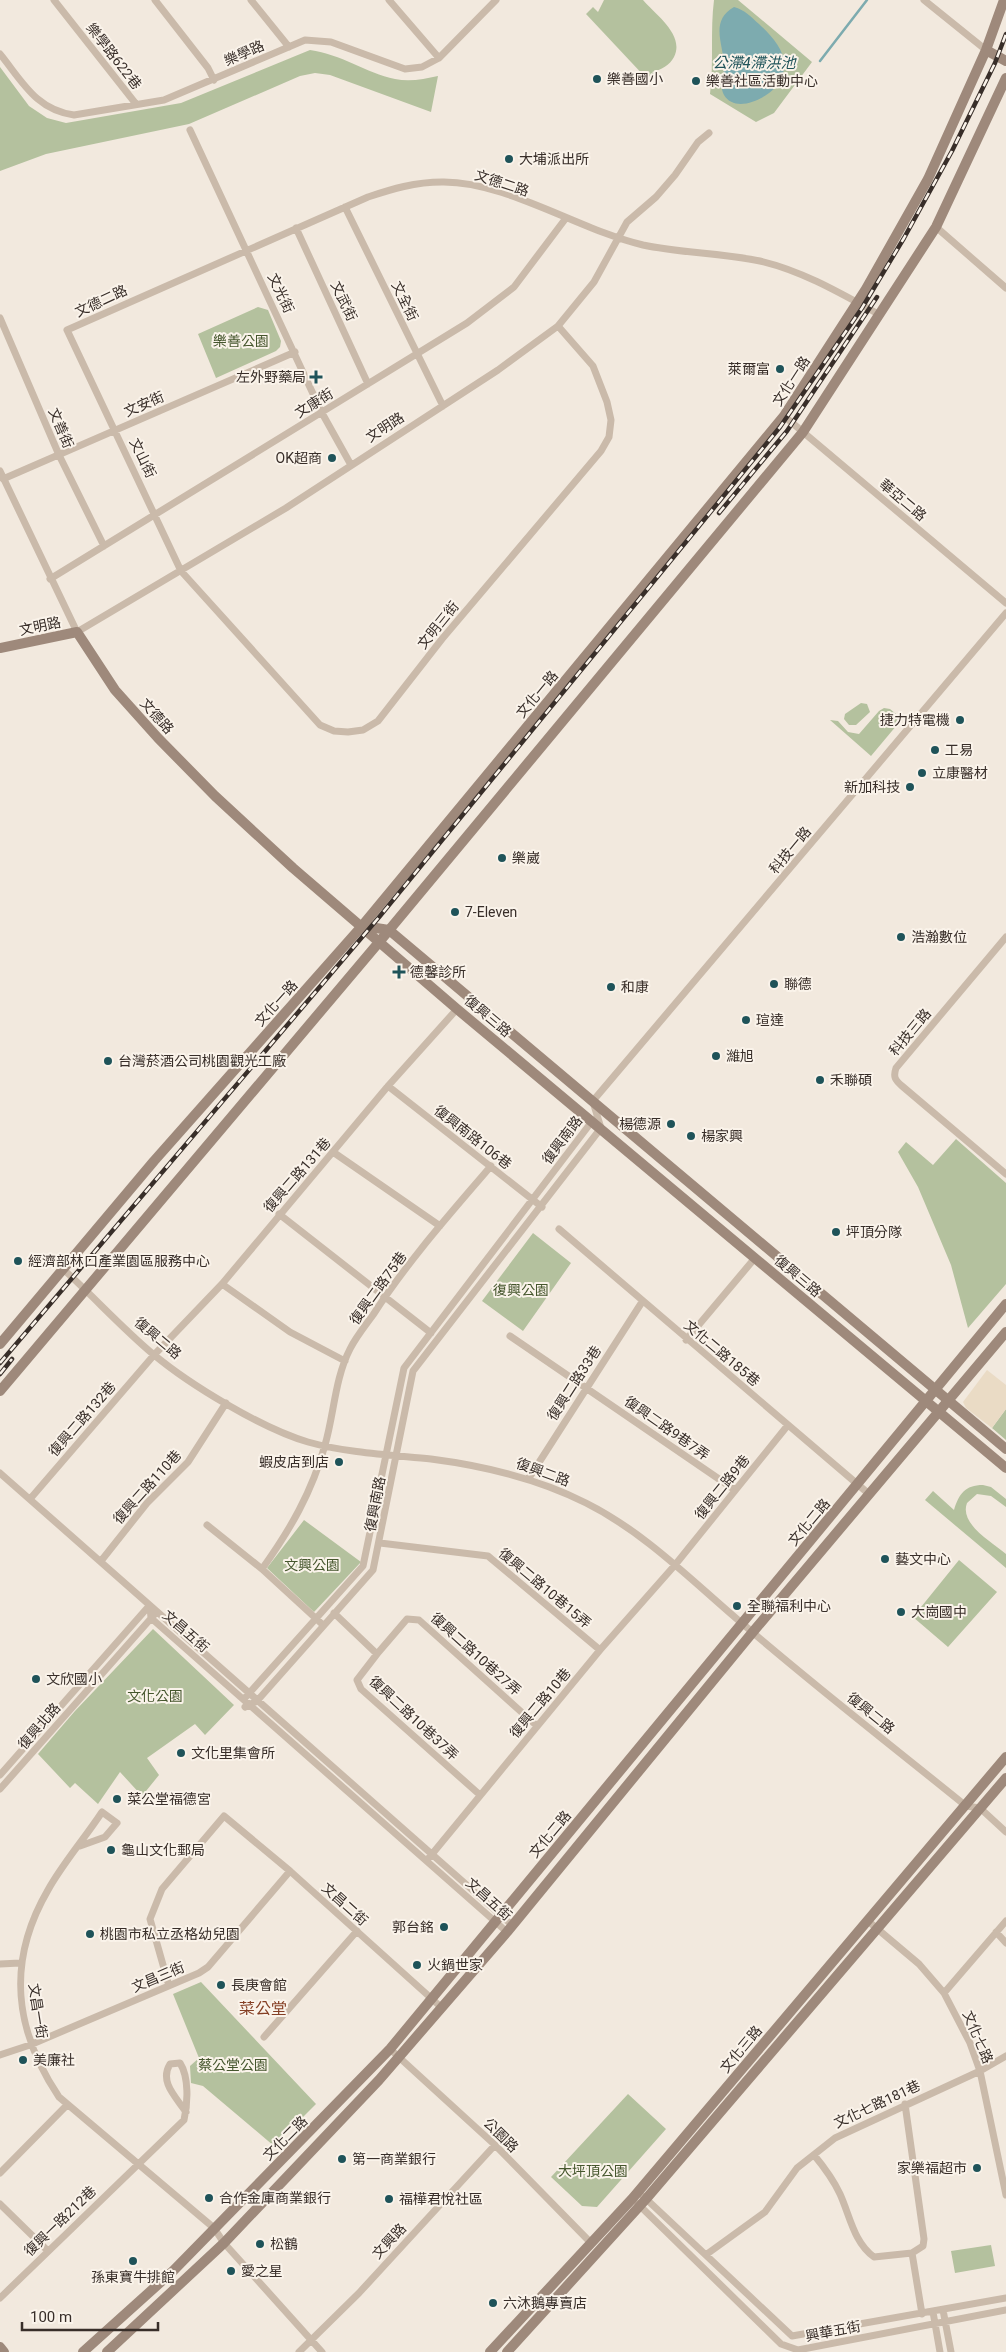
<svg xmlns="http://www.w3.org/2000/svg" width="1006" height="2352" viewBox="0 0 1006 2352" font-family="Roboto,'Noto Sans TC',sans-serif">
<rect width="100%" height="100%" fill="#f2e9de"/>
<path fill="#b4c19e" d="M604,0H643C656,15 685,35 674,57C670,65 661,70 652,72L654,74L646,78L586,14L593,7L598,12Z
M714,0H738L812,62L774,113L756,122L710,94C714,62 710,31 714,0Z
M310,50C341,54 366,73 395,79C410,82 424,79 438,76L431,112L330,75L315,73L300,76L189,124L46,154L0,171V67L29,106L47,118L66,123L181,103Z
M258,307L268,310L281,341L280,347L276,351L216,378L198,334Z
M861,703L867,704L870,712L856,725H849L844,719L845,714Z
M884,708L890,709L902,719L871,756L830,720L838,721L848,732L859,734L879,711Z
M956,1139L1006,1183V1284L968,1328L951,1265L918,1187L898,1152L906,1142L933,1165Z
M533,1233L571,1263L523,1331L482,1301Z
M1006,1409V1440L992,1428Z
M983,1485L991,1487L1006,1499V1507L991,1496L977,1494L967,1503C959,1524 992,1542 1006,1554V1568L925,1500L933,1491L954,1510C959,1494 965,1485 983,1485Z
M304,1520L361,1562L314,1612L267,1568Z
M959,1560L997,1592L948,1647L913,1617Z
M153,1629L234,1705L205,1735L195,1724L147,1758L159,1775L142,1796L120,1772L98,1804L75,1783L70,1788L38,1754L75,1711Z
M201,1982L316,2104L274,2146L203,2086L191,2083L190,2066L199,2058L173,1994Z
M628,2094L666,2129L597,2207L582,2206L551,2177Z
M991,2245L995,2266L955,2273L951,2251Z"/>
<path fill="#eadbc5" d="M987,1370L1006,1385V1409L992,1428L966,1408L963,1402Z"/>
<path fill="#7dabaf" d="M734,7C745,10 751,17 759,24C776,40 793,59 779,83C770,97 736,115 724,95C719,86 724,78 724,69C725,46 708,22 734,7Z"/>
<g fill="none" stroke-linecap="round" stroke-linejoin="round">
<path stroke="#7dabaf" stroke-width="2.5" d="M820,61L867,0"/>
<path stroke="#cabaaa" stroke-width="7" d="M54,0L136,104
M155,0L208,68L214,80
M251,0L289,47
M389,0L439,58
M924,0L986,50
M0,54C22,81 36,110 74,115L164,100L305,40L331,42L405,69L422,67L439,58L496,0
M190,130L322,413L351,465
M345,207L443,406
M936,227L1006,288
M296,228L368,384
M0,318L59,455L104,546
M558,326L593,366L607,402L611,420L609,437L601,451L442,639L378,721L363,730L348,732L334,731L320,725L181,571L67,330L368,197C392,189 415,182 442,182C506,181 579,230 643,245C681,253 721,253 760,261C803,271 842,294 880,315
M784,416L1006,603
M0,471L77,632L286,508L498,370L558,326L594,282L627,222L656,197L675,175L698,142L709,133
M3,479L295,352
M50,579L467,323L514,287L566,218
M1006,937L896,1068C893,1077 895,1080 902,1086L1006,1174
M388,1086L542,1207
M592,1102L1006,613
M333,1152L440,1226
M279,1214L431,1333
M559,1229L869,1494
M63,1269C93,1296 123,1329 153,1354C190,1385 263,1429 308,1442C347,1453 391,1455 431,1459C485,1466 537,1478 586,1503C646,1533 693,1582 744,1625C816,1687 892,1746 966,1806L980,1808L1006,1832
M222,1284L290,1332L345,1361
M510,1336L735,1490
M686,1340L755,1258
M0,1473L512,1925
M529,1478L642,1302
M30,1499L154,1355L222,1284L388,1086L457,1009
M207,1525L262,1569L323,1625
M380,1543L488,1556L600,1650
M101,1561L147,1503L188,1462L226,1403
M262,1569C290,1530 312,1492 325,1445C334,1414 335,1378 350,1349C356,1337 365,1326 373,1315C407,1262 450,1214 491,1166
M150,1606L151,1618L507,1932
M334,1613L377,1654L357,1680L361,1689L480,1795
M377,1654L407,1619L419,1620L537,1726
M244,1699L363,1566L404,1368L593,1120
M245,1707L257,1701L373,1570L413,1371L601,1128L593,1102
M0,1775L149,1606
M0,1789L154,1615
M80,1846L105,1837L117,1823L102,1812C85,1838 63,1863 48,1890C6,1962 14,2030 59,2097L214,2228L224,2243L322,2352
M428,1859L600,1650L675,1565L788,1425
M868,1921L919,1964L944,1993L970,2043L980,2071L1006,2195
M996,1932L1006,1943
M0,1964L20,1963
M169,1986L150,1919L162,1889L224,1816L290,1871L442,2008
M944,1993L1006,1921
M264,2037L357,1931
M390,2049L495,2145L591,2243
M0,2055L30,2045L199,1973L208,1967L290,1871
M814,2155C824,2167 833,2179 840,2194C850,2216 854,2243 874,2257L912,2253L923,2246L924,2239L905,2104
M0,2173L67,2105
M643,2196L792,2336L1006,2298
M0,2204L47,2250
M638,2204L781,2344L798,2350L1006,2310
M912,2253L922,2314
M707,2254L765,2212L797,2168L835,2138L980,2071L1006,2056
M0,2298L184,2120C188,2103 189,2077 180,2063L170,2064C159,2082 176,2097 186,2112
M943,2310L951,2352
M933,2312L940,2352
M299,2352L359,2293L495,2145"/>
<path stroke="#9e897b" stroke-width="10" d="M986,50L1006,61
M0,648L77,632L115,690L158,738L215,796L293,868L457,1009L1006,1468
M363,926L389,930L1006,1449
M0,1344L154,1161L362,926L784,416L866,289L928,179L986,50L1004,0
M0,1391L380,941L803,432L936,227L1006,78
M0,2347L4,2352
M83,2352L173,2271L390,2049L1006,1304
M107,2352L224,2243L379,2080L507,1932L752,1633L1006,1332
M490,2352L632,2199L1006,1757
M507,2352L646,2199L1006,1778"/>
<defs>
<path id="rail" d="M719,513L787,431L877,297
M0,1363L380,916L780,427L862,308L904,238L952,151L995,63L1006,34
M0,1374L12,1359"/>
</defs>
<use href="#rail" stroke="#382e29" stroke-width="4.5"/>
<use href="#rail" stroke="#faf3ea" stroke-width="2.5" stroke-dasharray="8" stroke-linecap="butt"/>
</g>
<g fill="#1f5359" stroke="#faf3ea" stroke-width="2">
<circle cx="597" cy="79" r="5"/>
<circle cx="696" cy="81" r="5"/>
<circle cx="509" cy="159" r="5"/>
<circle cx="780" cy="369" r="5"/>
<path d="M313.5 369.5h5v5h5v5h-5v5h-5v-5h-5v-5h5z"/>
<circle cx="332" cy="458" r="5"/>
<circle cx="960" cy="720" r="5"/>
<circle cx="935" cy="750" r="5"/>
<circle cx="922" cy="773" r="5"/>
<circle cx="910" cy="787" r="5"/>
<circle cx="502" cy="858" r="5"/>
<circle cx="455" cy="912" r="5"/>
<circle cx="901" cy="937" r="5"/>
<path d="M396.5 964.5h5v5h5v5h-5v5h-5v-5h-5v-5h5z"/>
<circle cx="774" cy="984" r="5"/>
<circle cx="611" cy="987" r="5"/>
<circle cx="746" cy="1020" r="5"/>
<circle cx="716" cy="1056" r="5"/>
<circle cx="108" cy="1061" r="5"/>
<circle cx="820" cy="1080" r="5"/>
<circle cx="671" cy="1124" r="5"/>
<circle cx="691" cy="1136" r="5"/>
<circle cx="836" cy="1232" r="5"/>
<circle cx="18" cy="1261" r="5"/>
<circle cx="339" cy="1462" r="5"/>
<circle cx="885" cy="1559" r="5"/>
<circle cx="737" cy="1606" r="5"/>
<circle cx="901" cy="1612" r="5"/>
<circle cx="36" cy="1679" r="5"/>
<circle cx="181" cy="1753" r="5"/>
<circle cx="117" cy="1799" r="5"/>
<circle cx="111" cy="1850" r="5"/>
<circle cx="444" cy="1927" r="5"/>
<circle cx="90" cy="1934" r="5"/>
<circle cx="417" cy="1965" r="5"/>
<circle cx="221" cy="1985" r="5"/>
<circle cx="23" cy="2060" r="5"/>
<circle cx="342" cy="2159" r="5"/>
<circle cx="977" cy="2168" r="5"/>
<circle cx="209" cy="2198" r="5"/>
<circle cx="389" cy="2199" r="5"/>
<circle cx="260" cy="2244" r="5"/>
<circle cx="133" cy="2261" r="5"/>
<circle cx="231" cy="2271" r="5"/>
<circle cx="493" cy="2303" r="5"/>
</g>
<g text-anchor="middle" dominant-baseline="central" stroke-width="4" stroke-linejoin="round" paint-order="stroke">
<g font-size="14" fill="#382e29" stroke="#faf3ea">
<text transform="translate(244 53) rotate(-24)">樂學路</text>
<text transform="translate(114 56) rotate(52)">樂學路622巷</text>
<text transform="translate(502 183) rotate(18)">文德二路</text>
<text transform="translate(281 293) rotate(65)">文光街</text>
<text transform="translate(101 301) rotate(-25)">文德二路</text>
<text transform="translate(344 301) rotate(65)">文武街</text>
<text transform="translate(405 301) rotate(64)">文全街</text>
<text transform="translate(791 381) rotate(-57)">文化一路</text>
<text transform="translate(314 403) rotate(-32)">文康街</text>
<text transform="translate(144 404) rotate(-24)">文安街</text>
<text transform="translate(385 427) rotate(-33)">文明路</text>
<text transform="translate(61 428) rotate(67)">文善街</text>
<text transform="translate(143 458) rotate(64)">文山街</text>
<text transform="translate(903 500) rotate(40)">華亞二路</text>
<text transform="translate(438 625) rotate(-51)">文明三街</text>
<text transform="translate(40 626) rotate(-12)">文明路</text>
<text transform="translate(537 694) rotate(-50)">文化一路</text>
<text transform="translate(157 716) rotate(48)">文德路</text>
<text transform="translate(790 850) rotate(-50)">科技一路</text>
<text transform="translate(276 1003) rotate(-48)">文化一路</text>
<text transform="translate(488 1016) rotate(40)">復興三路</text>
<text transform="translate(910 1032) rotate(-50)">科技三路</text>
<text transform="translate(473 1137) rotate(38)">復興南路106巷</text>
<text transform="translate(562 1140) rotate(-53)">復興南路</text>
<text transform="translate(297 1175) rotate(-49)">復興二路131巷</text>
<text transform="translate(798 1276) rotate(40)">復興三路</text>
<text transform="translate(378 1288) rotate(-54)">復興二路75巷</text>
<text transform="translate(158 1338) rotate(40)">復興二路</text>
<text transform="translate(722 1353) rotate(40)">文化二路185巷</text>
<text transform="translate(574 1383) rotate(-57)">復興二路33巷</text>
<text transform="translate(82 1419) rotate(-49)">復興二路132巷</text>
<text transform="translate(667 1428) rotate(35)">復興二路9巷7弄</text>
<text transform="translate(543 1472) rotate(20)">復興二路</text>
<text transform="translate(147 1487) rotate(-48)">復興二路110巷</text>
<text transform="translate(722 1487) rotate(-51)">復興二路9巷</text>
<text transform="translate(375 1504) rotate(-79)">復興南路</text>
<text transform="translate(809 1522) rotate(-50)">文化二路</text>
<text transform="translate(545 1588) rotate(40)">復興二路10巷15弄</text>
<text transform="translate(186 1631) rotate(41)">文昌五街</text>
<text transform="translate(476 1654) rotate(42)">復興二路10巷27弄</text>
<text transform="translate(540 1703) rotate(-50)">復興二路10巷</text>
<text transform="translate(871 1713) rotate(39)">復興二路</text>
<text transform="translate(414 1718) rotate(43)">復興二路10巷37弄</text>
<text transform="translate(39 1726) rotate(-49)">復興北路</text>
<text transform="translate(550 1834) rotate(-50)">文化二路</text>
<text transform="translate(489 1899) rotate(42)">文昌五街</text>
<text transform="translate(345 1904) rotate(42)">文昌二街</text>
<text transform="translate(158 1977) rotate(-23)">文昌三街</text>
<text transform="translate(38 2011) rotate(81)">文昌一街</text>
<text transform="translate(978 2037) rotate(67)">文化七路</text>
<text transform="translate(741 2049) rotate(-50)">文化三路</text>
<text transform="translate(877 2104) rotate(-25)">文化七路181巷</text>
<text transform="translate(501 2135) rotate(44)">公園路</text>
<text transform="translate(285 2138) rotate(-45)">文化二路</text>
<text transform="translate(60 2221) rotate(-44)">復興一路212巷</text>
<text transform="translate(389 2241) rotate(-47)">文興路</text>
<text transform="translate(833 2331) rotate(-11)">興華五街</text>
</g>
<g font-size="14" fill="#382e29" stroke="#faf3ea" text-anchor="start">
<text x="607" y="79">樂善國小</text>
<text x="706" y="81">樂善社區活動中心</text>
<text x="519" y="159">大埔派出所</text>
<text x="770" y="369" text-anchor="end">萊爾富</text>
<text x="306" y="377" text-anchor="end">左外野藥局</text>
<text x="322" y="458" text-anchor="end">OK超商</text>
<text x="950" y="720" text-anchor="end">捷力特電機</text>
<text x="945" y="750">工易</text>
<text x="932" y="773">立康醫材</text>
<text x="900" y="787" text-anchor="end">新加科技</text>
<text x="512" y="858">樂崴</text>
<text x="465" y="912">7-Eleven</text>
<text x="911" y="937">浩瀚數位</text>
<text x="410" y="972">德馨診所</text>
<text x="784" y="984">聯德</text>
<text x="621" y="987">和康</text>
<text x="756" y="1020">瑄達</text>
<text x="726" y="1056">濰旭</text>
<text x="118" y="1061">台灣菸酒公司桃園觀光工廠</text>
<text x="830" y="1080">禾聯碩</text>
<text x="661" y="1124" text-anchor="end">楊德源</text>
<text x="701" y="1136">楊家興</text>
<text x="846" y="1232">坪頂分隊</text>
<text x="28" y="1261">經濟部林口產業園區服務中心</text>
<text x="329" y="1462" text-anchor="end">蝦皮店到店</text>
<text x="895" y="1559">藝文中心</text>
<text x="747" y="1606">全聯福利中心</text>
<text x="911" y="1612">大崗國中</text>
<text x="46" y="1679">文欣國小</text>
<text x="191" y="1753">文化里集會所</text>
<text x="127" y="1799">菜公堂福德宮</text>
<text x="121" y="1850">龜山文化郵局</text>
<text x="434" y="1927" text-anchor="end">郭台銘</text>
<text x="100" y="1934">桃園市私立丞格幼兒園</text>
<text x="427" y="1965">火鍋世家</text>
<text x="231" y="1985">長庚會館</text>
<text x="33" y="2060">美廉社</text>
<text x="352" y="2159">第一商業銀行</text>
<text x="967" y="2168" text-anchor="end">家樂福超市</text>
<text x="219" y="2198">合作金庫商業銀行</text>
<text x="399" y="2199">福樺君悅社區</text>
<text x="270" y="2244">松鶴</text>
<text x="241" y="2271">愛之星</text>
<text x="133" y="2277" text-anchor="middle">孫東寶牛排館</text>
<text x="503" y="2303">六沐鵝專賣店</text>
</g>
<g font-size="14" fill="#45562d" stroke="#faf3ea">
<text x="241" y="341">樂善公園</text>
<text x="521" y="1290">復興公園</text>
<text x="312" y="1565">文興公園</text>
<text x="155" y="1696">文化公園</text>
<text x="233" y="2065">蔡公堂公園</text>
<text x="593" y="2171">大坪頂公園</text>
</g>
<g font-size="15" font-style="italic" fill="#1f5359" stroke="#faf3ea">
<text x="754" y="63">公滯4滯洪池</text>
</g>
<g font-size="16" fill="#853f24" stroke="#faf3ea">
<text x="263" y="2008">菜公堂</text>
</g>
</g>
<path d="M22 2322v8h136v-8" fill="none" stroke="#382e29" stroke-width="2.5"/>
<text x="30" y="2322" font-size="15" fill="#382e29" stroke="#faf3ea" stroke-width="4" paint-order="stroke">100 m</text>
</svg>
